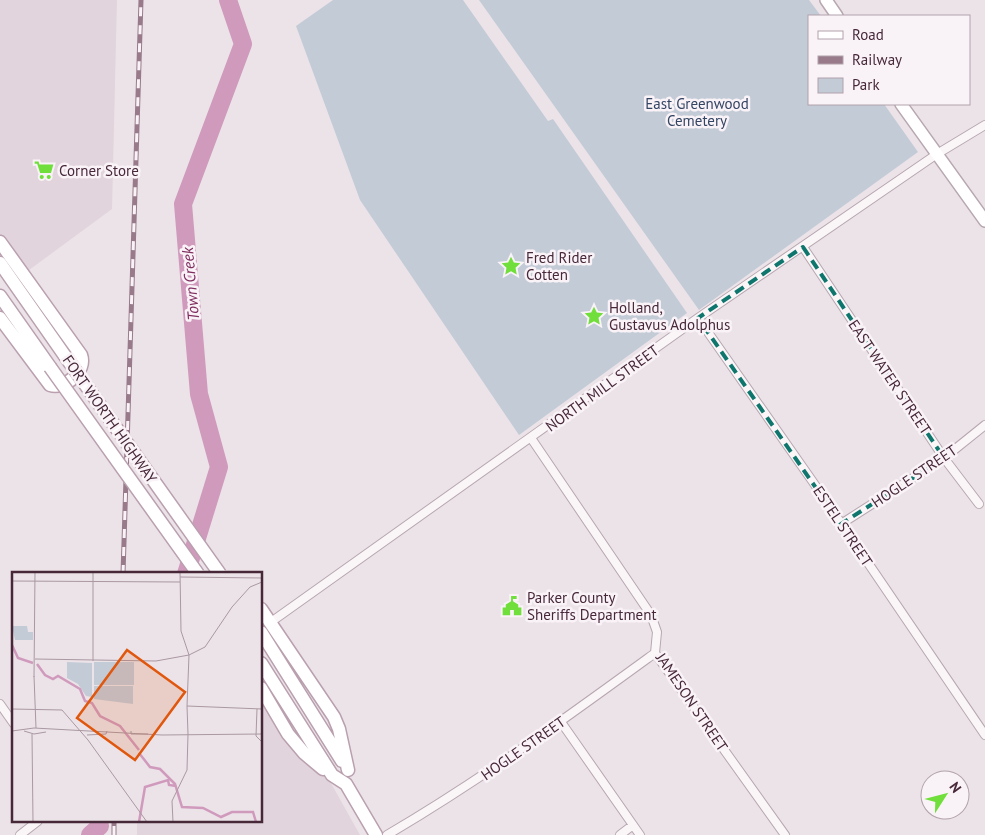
<svg xmlns="http://www.w3.org/2000/svg" width="985" height="835" viewBox="0 0 985 835" font-family="'PT Sans',sans-serif">
<rect width="100%" height="100%" fill="#ece3e8"/>
<path fill="#e2d4dc" d="M0,0H117L112,209L25,273L0,237Z
M261,699L327,776L360,835H137V821H261Z"/>
<path fill="#c3cbd7" d="M333,0H463L548,121L553,119L687,313L519,435L360,200L296,26Z
M479,0H809L821,16H809V104H884L918,152L699,310Z"/>
<g fill="none" stroke-linecap="round" stroke-linejoin="round">
<path stroke="#d09abd" stroke-width="18" d="M186,574L219,467L199,394L183,204L243,44L228,0
M90,835L100,826"/>
<defs>
<path id="street" d="M803,247L944,458L979,504
M698,318L813,482L985,735
M531,438L651,615L657,632L655,653L785,835
M841,524L944,458L985,425
M271,622L698,318L937,154L985,125
M0,704L14,724
M561,722L640,835
M20,835L38,821
M387,835C481,780 567,717 655,653
M620,835L633,825"/>
<path id="secondary" d="M826,0L837,16
M901,104L985,221"/>
<path id="primary" d="M0,242L81,355C87,371 65,390 50,385L0,318
M0,263L65,356
M0,296L50,367
M261,609L334,717L339,729L348,770
M261,632L342,761
M261,663L332,775L346,784L376,835
M261,688L288,734L304,753L323,769"/>
</defs>
<use href="#street" stroke="#b7a7b0" stroke-width="10"/>
<use href="#secondary" stroke="#b7a7b0" stroke-width="14"/>
<use href="#primary" stroke="#baa0af" stroke-width="15"/>
<use href="#street" stroke="#faf6f8" stroke-width="8"/>
<use href="#secondary" stroke="#fff" stroke-width="11"/>
<use href="#primary" stroke="#fff" stroke-width="12"/>
<defs>
<path id="rail" d="M123,574L141,0
M114,835V821"/>
</defs>
<use href="#rail" stroke="#987a8a" stroke-width="5"/>
<use href="#rail" stroke="#f9f3f7" stroke-width="3" stroke-dasharray="9" stroke-linecap="butt"/>
<defs>
<path id="primary-bridge" d="M65,356L220,574
M50,367L198,574"/>
</defs>
<use href="#primary-bridge" stroke="#baa0af" stroke-width="15" stroke-linecap="butt"/>
<use href="#primary-bridge" stroke="#fff" stroke-width="12"/>
</g>
<path fill="none" stroke="#0f766e" stroke-width="4" stroke-dasharray="10 6" stroke-linejoin="round" d="M803,247L944,458L841,524L698,318Z"/>
<defs>
<symbol id="supermarket-bare" viewBox="-9 -9 18 18"><path d="M-6-5.5h2.5l.6 2H6L4.5 2H-2.5L-4.4-4H-6ZM-1.5 3.2a1.3 1.3 0 1 0 .1 0ZM3 3.2a1.3 1.3 0 1 0 .1 0Z" fill="#70de3b" stroke="#f9f3f7" stroke-width="2.5" paint-order="stroke"/></symbol>
<symbol id="sight-bare" viewBox="-9 -9 18 18"><path d="M0-6L1.8-2.2L6-1.7L2.9 1.2L3.7 5.4L0 3.3L-3.7 5.4L-2.9 1.2L-6-1.7L-1.8-2.2Z" fill="#70de3b" stroke="#f9f3f7" stroke-width="2.5" paint-order="stroke"/></symbol>
<symbol id="civic-bare" viewBox="-9 -9 18 18"><path d="M-.6-6.5H3V-4.5H.6V-3L4-1V1h2V6H-6V1h2V-1L-.6-3ZM-1.2 2.5V6h2.4V2.5Z" fill="#70de3b" stroke="#f9f3f7" stroke-width="2.5" paint-order="stroke"/></symbol>
</defs>
<g fill-rule="evenodd">
<use href="#supermarket-bare" x="30" y="156" width="28" height="28"/>
<use href="#sight-bare" x="497" y="252" width="28" height="28"/>
<use href="#sight-bare" x="580" y="302" width="28" height="28"/>
<use href="#civic-bare" x="498" y="592" width="28" height="28"/>
</g>
<g text-anchor="middle" dominant-baseline="central" stroke-width="5" stroke-linejoin="round" paint-order="stroke">
<g font-size="15" fill="#344564" stroke="#f9f3f7">
<text x="697" y="103">East Greenwood<tspan x="697" dy="17">Cemetery</tspan></text>
</g>
<g font-size="15" fill="#472839" stroke="#f9f3f7" text-anchor="start">
<text x="59" y="170">Corner Store</text>
<text x="526" y="257">Fred Rider<tspan x="526" dy="17">Cotten</tspan></text>
<text x="609" y="307">Holland,<tspan x="609" dy="17">Gustavus Adolphus</tspan></text>
<text x="527" y="597">Parker County<tspan x="527" dy="17">Sheriffs Department</tspan></text>
</g>
<g font-size="15" fill="#472839" stroke="#f9f3f7">
<text transform="translate(890 377) rotate(56)">EAST WATER STREET</text>
<text transform="translate(602 388) rotate(-36)">NORTH MILL STREET</text>
<text transform="translate(110 419) rotate(55)">FORT WORTH HIGHWAY</text>
<text transform="translate(914 476) rotate(-34)">HOGLE STREET</text>
<text transform="translate(843 526) rotate(56)">ESTEL STREET</text>
<text transform="translate(692 702) rotate(56)">JAMESON STREET</text>
<text transform="translate(523 748) rotate(-35)">HOGLE STREET</text>
</g>
<g font-size="16" font-style="italic" fill="#802d60" stroke="#f9f3f7">
<text transform="translate(190 284) rotate(-95)">Town Creek</text>
</g>
</g>
<g transform="translate(12 572)">
<rect width="250" height="250" fill="#ece3e8"/>
<path d="M0,54H15L16,60H21V68H3ZM55,90L80,91V125L74,124L66,112L55,106ZM82,90H122V113H82ZM82,114H121V132L82,127Z" fill="#c3cbd7"/>
<path fill="none" stroke="#d09abd" stroke-width="2.5" d="M0,73L6,86L21,91M25,92L33,103L41,107L46,104L68,117L73,129L80,131L88,144L108,154L127,178M127,181L138,195L148,197L163,212L170,235L191,236L209,245L220,240H241L244,250M127,250L133,215L156,208L157,213L164,214"/>
<path fill="none" stroke="#aa98a2" stroke-width="1" d="M168,0L169,59L177,83L175,134L250,137M168,5L250,6M0,9L168,10M23,87L144,89L177,83L193,75L220,35L238,15L250,10M81,89V0M22,104L24,156M22,105L23,0M175,134L176,162M0,137L50,138L76,168L135,250M245,137L244,164L250,170M0,159L22,156L150,163L250,162M12,159L22,162L34,160M119,159V162H136M20,162L21,250M75,163L94,162L95,159M161,250L160,229L175,198L176,162"/>
<path fill="#e0570e" fill-opacity="0.15" stroke="#e0570e" stroke-width="2.5" d="M115,78L173,120L123,188L65,146Z"/>
<rect width="250" height="250" fill="none" stroke="#472839" stroke-width="2.5"/>
</g>
<rect x="808" y="15" width="162" height="90" fill="#f9f3f7" stroke="#b2a2ab"/>
<rect x="818" y="31" width="25" height="8" fill="#ffffff" stroke="#b2a2ab"/>
<text x="852" y="40" font-size="15" fill="#472839">Road</text>
<rect x="818" y="56" width="25" height="8" fill="#987a8a" stroke="#b2a2ab"/>
<text x="852" y="65" font-size="15" fill="#472839">Railway</text>
<rect x="818" y="78" width="25" height="15" fill="#c3cbd7" stroke="#b2a2ab"/>
<text x="852" y="90" font-size="15" fill="#472839">Park</text>
<g transform="translate(945 795) rotate(54)"><circle r="24" fill="#f9f3f7" stroke="#b2a2ab"/>
<path d="M0-4L9 19L0 12L-9 19Z" fill="#70de3b"/>
<text y="-8" font-size="14" font-weight="bold" text-anchor="middle" fill="#472839">N</text>
</g>
</svg>
